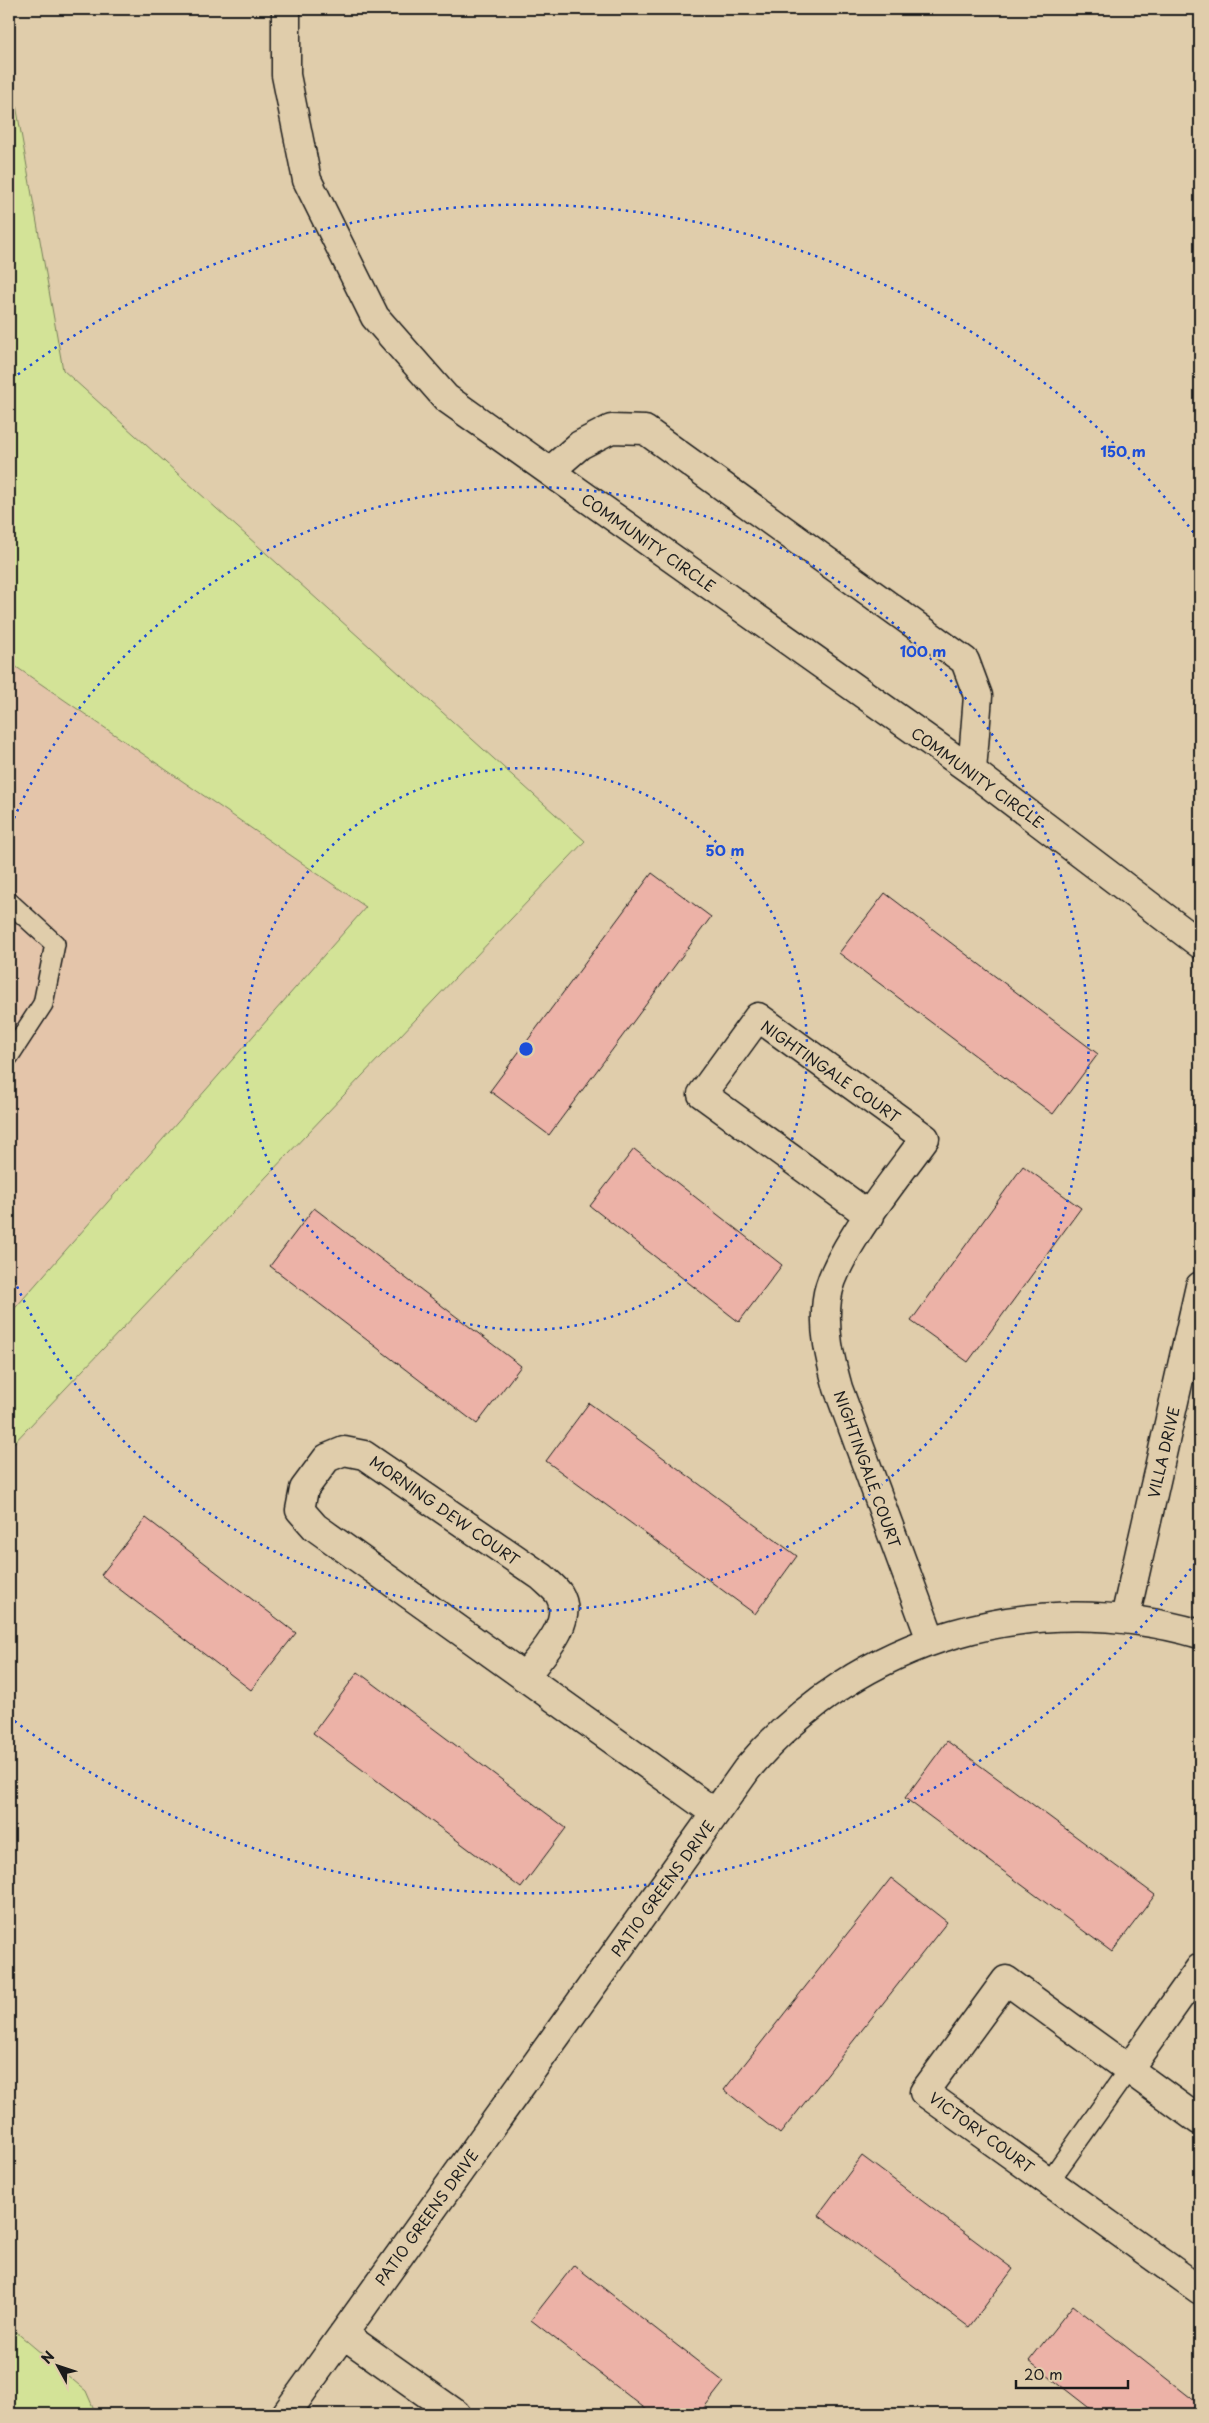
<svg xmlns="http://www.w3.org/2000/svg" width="1209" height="2423" viewBox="0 0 1209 2423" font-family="'Playpen Sans',sans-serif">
<rect width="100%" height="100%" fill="#e0cdab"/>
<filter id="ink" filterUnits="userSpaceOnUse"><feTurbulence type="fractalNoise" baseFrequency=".02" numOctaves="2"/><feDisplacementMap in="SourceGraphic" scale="10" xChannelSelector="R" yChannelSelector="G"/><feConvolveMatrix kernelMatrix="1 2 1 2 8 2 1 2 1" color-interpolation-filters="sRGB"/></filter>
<g filter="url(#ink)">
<path fill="#e4c5aa" d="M9,662L366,907L9,1315Z"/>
<path fill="#d3e397" stroke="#78805a" d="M9,65L63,370L585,841L9,1448V1315L366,907L9,662Z
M9,2326L86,2391L96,2414H9Z"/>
<path fill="#ecb2a7" stroke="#1c1c1c" d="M652,873L711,917L549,1135L490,1091Z
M885,893L1098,1054L1053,1114L839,953Z
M634,1149L782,1265L739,1322L590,1206Z
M1023,1166L1081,1208L968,1362L911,1321Z
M314,1208L521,1366L477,1424L270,1266Z
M589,1403L797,1556L755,1614L546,1461Z
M146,1518L296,1633L251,1690L101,1575Z
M358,1672L566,1828L521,1888L313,1733Z
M947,1741L1155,1895L1112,1952L905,1798Z
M891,1878L947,1922L780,2134L724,2090Z
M862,2156L1013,2269L969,2327L818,2215Z
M574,2265L724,2382L699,2414H652L531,2320Z
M1073,2305L1200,2405V2414H1097L1029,2361Z"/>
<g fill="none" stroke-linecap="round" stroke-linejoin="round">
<defs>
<path id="service" d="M9,902L55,944L43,1004L9,1056
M1050,2180L1128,2070"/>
<path id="minor" d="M286,9V75L307,180L375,317L446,398L972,771L1200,944
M550,471L580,445L611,429L645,430L965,661L978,696L972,771
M870,1216L702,1094L758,1017L925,1138C898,1176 832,1255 827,1299C823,1330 830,1359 838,1388L931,1640
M1125,1618L1200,1286
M524,1677C540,1656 576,1622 559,1594C555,1588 547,1582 542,1577L364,1455L344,1451L327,1458L304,1489L300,1510L315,1527L715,1813
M1128,2070L1200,1968
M1200,2121L1006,1980L924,2092L1200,2290
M343,2334L456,2414
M286,2414L747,1769C859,1636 1035,1587 1200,1634"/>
</defs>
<use href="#service" stroke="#1c1c1c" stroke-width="22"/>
<use href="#minor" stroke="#1c1c1c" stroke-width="31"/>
<use href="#service" stroke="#e0cdab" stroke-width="19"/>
<use href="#minor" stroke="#e0cdab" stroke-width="28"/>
</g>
</g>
<g fill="none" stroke="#1d4ed8" stroke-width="2.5" stroke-dasharray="2.5 5">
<circle cx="526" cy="1049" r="281"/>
<path d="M11 825A562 562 0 1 1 11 1273"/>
<path d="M1200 1557A844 844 0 0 1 12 1719M12 379A844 844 0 0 1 1200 541"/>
</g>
<g text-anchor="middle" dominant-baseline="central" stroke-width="5" stroke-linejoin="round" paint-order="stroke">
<g font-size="15" fill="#1c1c1c" stroke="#e0cdab">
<text transform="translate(649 542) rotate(35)">COMMUNITY CIRCLE</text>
<text transform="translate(978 777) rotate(36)">COMMUNITY CIRCLE</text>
<text transform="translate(831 1071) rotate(35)">NIGHTINGALE COURT</text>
<text transform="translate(1163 1452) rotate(-77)">VILLA DRIVE</text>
<text transform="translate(868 1469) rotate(70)">NIGHTINGALE COURT</text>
<text transform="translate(445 1510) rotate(35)">MORNING DEW COURT</text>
<text transform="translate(662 1888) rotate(-54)">PATIO GREENS DRIVE</text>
<text transform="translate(982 2132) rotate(36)">VICTORY COURT</text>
<text transform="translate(426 2217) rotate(-54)">PATIO GREENS DRIVE</text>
</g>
</g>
<circle cx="526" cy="1049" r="8" fill="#1d4ed8" stroke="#e0cdab" stroke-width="2.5"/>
<g font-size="15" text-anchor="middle" font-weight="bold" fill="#1d4ed8" stroke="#e0cdab" stroke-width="5" stroke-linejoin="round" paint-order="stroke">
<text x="1123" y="457">150 m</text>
<text x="923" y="657">100 m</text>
<text x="725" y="856">50 m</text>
</g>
<rect width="1209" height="2423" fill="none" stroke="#e0cdab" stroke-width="30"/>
<rect x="15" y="15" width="1179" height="2393" fill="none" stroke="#1c1c1c" stroke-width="2" filter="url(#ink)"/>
<g transform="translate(58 2366) rotate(310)" stroke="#e0cdab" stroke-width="4" paint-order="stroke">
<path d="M0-4L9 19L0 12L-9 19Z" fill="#1c1c1c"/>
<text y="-8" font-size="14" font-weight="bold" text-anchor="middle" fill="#1c1c1c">N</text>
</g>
<path d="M1016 2380v8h112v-8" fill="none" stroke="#1c1c1c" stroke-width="2.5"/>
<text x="1024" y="2380" font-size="15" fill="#1c1c1c" stroke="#e0cdab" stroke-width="4" paint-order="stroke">20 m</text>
</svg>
